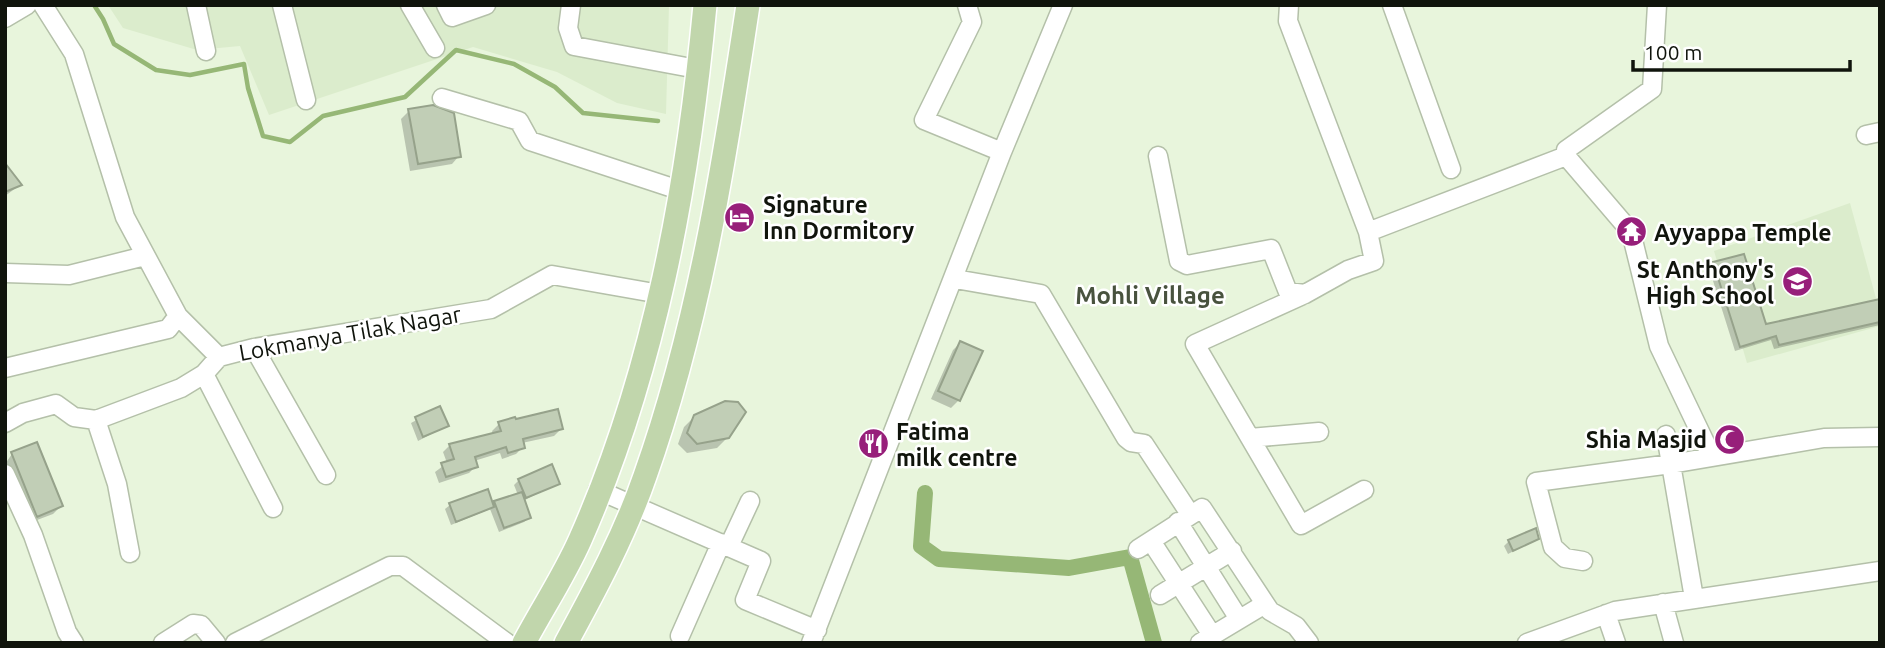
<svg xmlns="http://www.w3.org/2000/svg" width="1885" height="648" viewBox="0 0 1885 648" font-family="Ubuntu,sans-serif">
<rect width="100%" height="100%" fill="#e8f5dc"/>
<path fill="#dbeccc" d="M108,5H669L666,114L617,103L557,72L473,47L269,115L240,46L197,50L123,28Z
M1850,203L1880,313V326L1747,363L1714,251Z"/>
<path fill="#0003" d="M409,111L459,156L452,164L410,171L401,119Z
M5,166L20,185L5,196Z
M1714,263L1765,326L1880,301V325L1774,349L1771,340L1735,351L1709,268Z
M960,343L959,400L951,408L931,399L953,350Z
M439,408L447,426L418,441L411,423Z
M695,416L728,437L717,448L687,453L678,444L684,427Z
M499,424L561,429L554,436L522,443L523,447L516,454L502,459L500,453L474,461L476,466L469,473L439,483L435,472L447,463L443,452L450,445L493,435L492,431Z
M12,454L61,506L53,514L29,523L5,464Z
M519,480L558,483L523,501L529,518L524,522L499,532L490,509L451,525L445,509L450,505L492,506L518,495L514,485Z
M1537,539L1508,554L1504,546L1509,541Z"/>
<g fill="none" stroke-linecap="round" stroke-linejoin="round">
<path stroke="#96b776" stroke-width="4.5" d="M94,5L103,19L114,44L156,70L190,75L244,64L248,88L263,136L290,142L323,116L405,97L456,50L514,64L555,87L583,113L658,121"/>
<path stroke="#96b776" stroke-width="16" d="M925,493L921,546L939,559L1069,568L1130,557L1154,643"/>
</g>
<path fill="#c1ceb6" stroke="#96a28b" stroke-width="2" d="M433,105L454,113L461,157L418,164L408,109Z
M5,163L22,185L5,192Z
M1744,254L1766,324L1880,299V322L1779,345L1776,336L1740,347L1713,262Z
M960,341L983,351L960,401L938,391Z
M725,401L738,402L746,412L729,438L697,444L687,433L694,415Z
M440,406L449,426L423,437L415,417Z
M558,409L563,429L523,439L525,448L508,453L506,447L475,457L478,467L446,477L441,463L454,459L449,444L501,431L498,422L515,417L516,419Z
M37,442L63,506L37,517L11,452Z
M552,464L560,484L526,498L518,479Z
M488,489L494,507L456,522L449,503Z
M522,492L531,518L504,528L494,501Z
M1536,528L1539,539L1513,551L1508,540Z"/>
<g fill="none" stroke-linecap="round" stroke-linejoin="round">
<defs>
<path id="minor" d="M43,5L74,54L125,217L178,316L219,357L254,348L491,309L552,275L660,294
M196,5L206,51
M282,5L306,100
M410,5L435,48
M446,5L452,17L486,5
M571,5L568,28L574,46L697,69
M967,5L972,22L924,120L1002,152
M1289,5L1288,21L1368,232L1374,261L1348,270L1305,294L1195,344L1301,525L1364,490
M1392,5L1451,169
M5,18L27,5
M442,98L519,121L530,141L682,191
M1866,135L1880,132
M1158,156L1179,261L1187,265L1271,249L1288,292L1305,294
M1566,156L1631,232L1659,346L1712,457
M1368,232L1566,156V150L1652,89L1657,5
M5,273L69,275L145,256
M955,279L1041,294L1126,438L1131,442L1144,444L1190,514
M254,348L326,475
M5,368L168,329L178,316
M204,374L273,508
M96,420L117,484L130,553
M5,423L23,413L56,404L74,417L96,420L181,388L204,374L219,357
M1666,435L1694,598
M1250,438L1319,432
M5,474L33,535L67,632L74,643
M598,490L761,561L745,600L817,630
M1178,522L1239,619
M1151,541L1212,635
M729,546L750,501
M1138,549L1202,508L1270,611L1296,626L1309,643
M1583,561L1565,558L1553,547L1536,482L1671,464L1824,438L1880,437
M1160,595L1232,551
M1663,603L1674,643
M1606,614L1616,643
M680,636L721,543
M163,643L193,624L201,625L216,643
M235,643L390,566H403L507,643
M811,643L1002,152L1063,5
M1200,643L1265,604
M1527,643L1615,611L1880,571"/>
<path id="major" d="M524,643C542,609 564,576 580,540C654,373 688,187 705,5
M566,643C596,588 625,534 645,476C699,324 724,164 748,5"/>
</defs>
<use href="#minor" stroke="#b4c0a9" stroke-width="21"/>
<use href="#major" stroke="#fff" stroke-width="26"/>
<use href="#minor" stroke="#fff" stroke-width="18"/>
<use href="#major" stroke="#c1d6ac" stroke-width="23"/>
</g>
<defs>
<symbol id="hotel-disc" viewBox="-11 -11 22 22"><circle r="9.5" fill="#971f7a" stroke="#fff"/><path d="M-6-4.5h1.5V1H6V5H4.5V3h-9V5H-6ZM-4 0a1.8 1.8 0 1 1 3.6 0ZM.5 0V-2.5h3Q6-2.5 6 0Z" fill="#fff"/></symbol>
<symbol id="temple-disc" viewBox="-11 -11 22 22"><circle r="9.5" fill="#971f7a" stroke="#fff"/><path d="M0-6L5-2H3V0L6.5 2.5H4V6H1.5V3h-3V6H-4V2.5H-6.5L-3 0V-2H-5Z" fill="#fff"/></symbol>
<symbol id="school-disc" viewBox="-11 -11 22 22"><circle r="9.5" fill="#971f7a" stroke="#fff"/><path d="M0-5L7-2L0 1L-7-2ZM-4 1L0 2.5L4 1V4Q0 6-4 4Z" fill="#fff"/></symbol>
<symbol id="mosque-disc" viewBox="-11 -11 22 22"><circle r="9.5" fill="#971f7a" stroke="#fff"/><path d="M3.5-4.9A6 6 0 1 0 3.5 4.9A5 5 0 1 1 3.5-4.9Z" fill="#fff"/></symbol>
<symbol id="restaurant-disc" viewBox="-11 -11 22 22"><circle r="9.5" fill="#971f7a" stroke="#fff"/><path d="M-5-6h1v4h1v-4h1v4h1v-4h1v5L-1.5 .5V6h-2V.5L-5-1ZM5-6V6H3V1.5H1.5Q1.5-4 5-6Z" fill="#fff"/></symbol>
</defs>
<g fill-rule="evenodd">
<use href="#hotel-disc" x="722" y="200" width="35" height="35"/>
<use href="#temple-disc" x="1614" y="214" width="35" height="35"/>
<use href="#school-disc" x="1780" y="264" width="35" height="35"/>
<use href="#mosque-disc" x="1712" y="422" width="35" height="35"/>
<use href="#restaurant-disc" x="856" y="426" width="35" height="35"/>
</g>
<g text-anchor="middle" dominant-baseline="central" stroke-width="5" stroke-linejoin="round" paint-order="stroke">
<g font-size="23" font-weight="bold" fill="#10140c" stroke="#fff" text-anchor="start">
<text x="763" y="204">Signature<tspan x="763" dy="26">Inn Dormitory</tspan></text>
<text x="1654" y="232">Ayyappa Temple</text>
<text x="1774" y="269" text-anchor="end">St Anthony's<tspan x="1774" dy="26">High School</tspan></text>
<text x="896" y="431">Fatima<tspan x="896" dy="26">milk centre</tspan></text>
<text x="1707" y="439" text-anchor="end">Shia Masjid</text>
</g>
<g font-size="23" fill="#10140c" stroke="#fff">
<text transform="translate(350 333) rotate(-10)">Lokmanya Tilak Nagar</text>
</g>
<g font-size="24" font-weight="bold" fill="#48523e" stroke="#fff">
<text x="1150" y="295">Mohli Village</text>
</g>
</g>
<rect width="1885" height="648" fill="none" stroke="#10140c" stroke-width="14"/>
<path d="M1633 60v10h217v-10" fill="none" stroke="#10140c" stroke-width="3.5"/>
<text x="1644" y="60" font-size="21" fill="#10140c" stroke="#ffffff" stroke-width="5" paint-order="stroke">100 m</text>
</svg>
